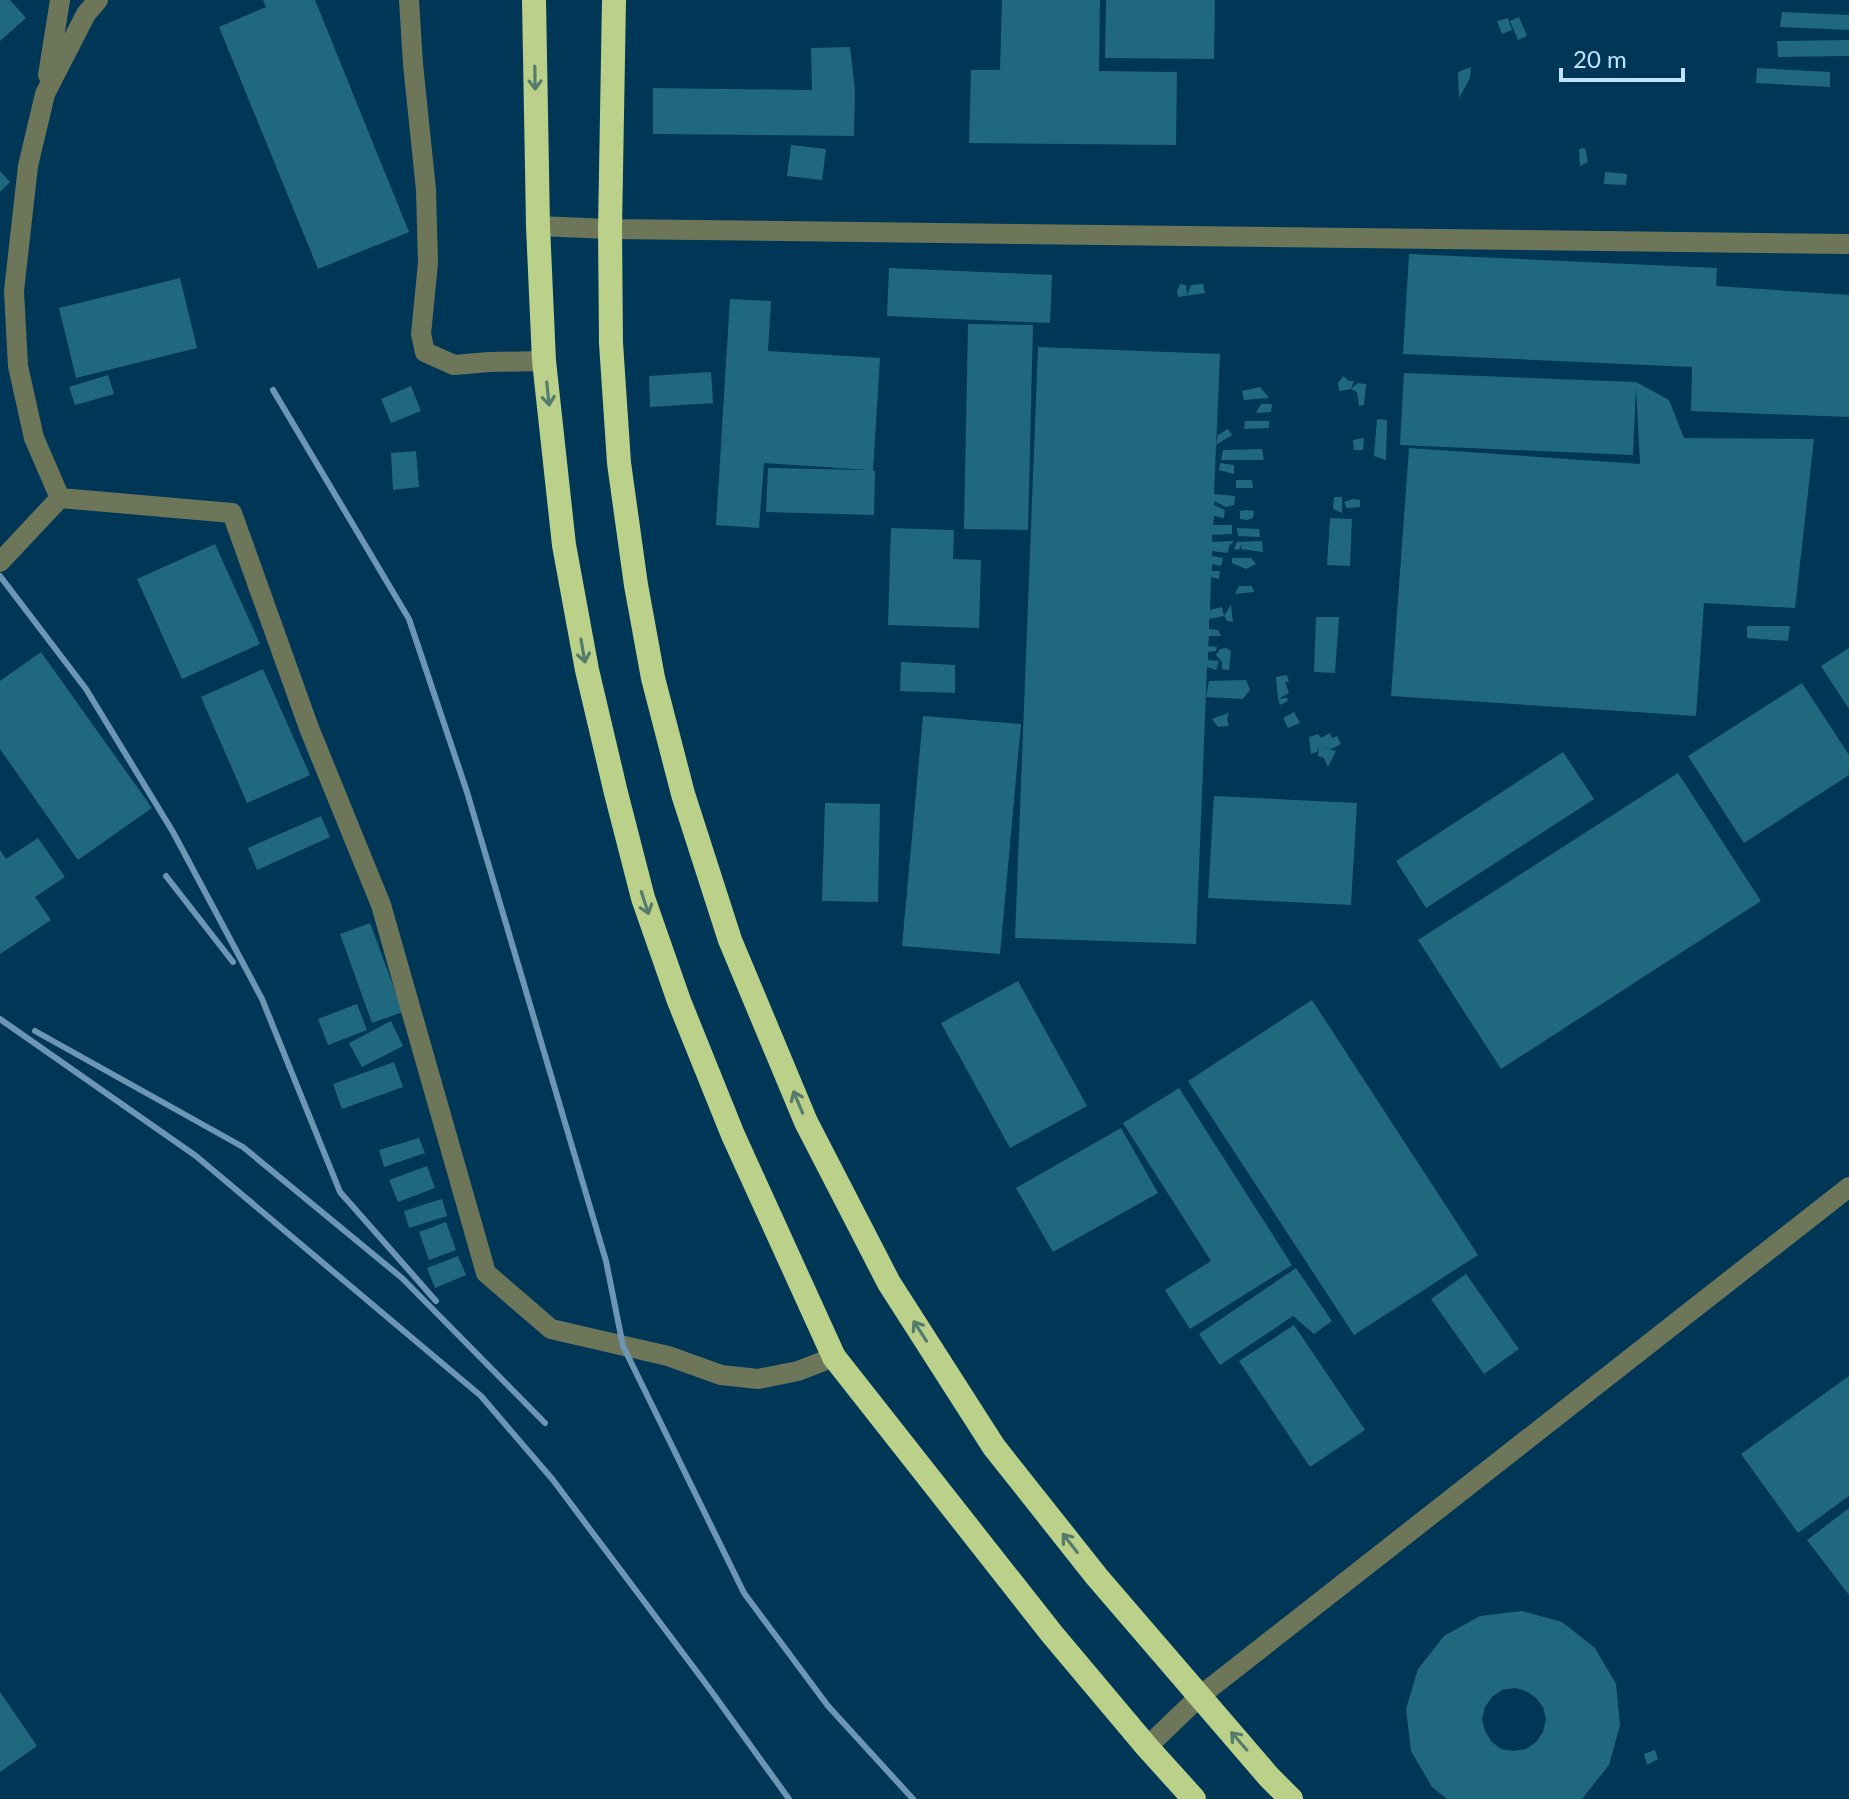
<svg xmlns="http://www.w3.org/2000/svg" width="1849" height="1799" viewBox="0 0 1849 1799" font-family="Lato,sans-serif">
<rect width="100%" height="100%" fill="#003757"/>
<path fill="#1f687e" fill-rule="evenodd" d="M0,0H10L26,18L0,41Z
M263,0H315L409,232L318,269L219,27L266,7Z
M1002,0H1100L1099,71L1177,72L1176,145L969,143L971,70H1000Z
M1106,0H1215L1214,59L1105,58Z
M1782,12L1849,15V30L1780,27Z
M1519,17L1527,36L1518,40L1510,21Z
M1508,18L1512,30L1502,34L1497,21Z
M1849,40V56L1778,57L1777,41Z
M850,47L855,90L854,136L653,134V88L812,90L811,48Z
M1471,67L1470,78L1459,98L1458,72Z
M1757,68L1830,72V87L1756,83Z
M791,145L826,149L822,180L787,176Z
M1585,148L1588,162L1580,166L1579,149Z
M0,171L10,182L0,192Z
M1605,172L1627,174L1626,185L1604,184Z
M1409,254L1717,268L1716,286L1849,295V417L1691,411L1692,367L1403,354Z
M889,268L1052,275L1050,323L887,316Z
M180,278L197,348L76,378L59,308Z
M1180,284L1186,285L1187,295L1191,285L1203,284L1205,293L1178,297L1177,291Z
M730,299L771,301L768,351L880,358L873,471H875L874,515L766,512L768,468L869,470L764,463L759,528L716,525Z
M968,324L1033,325L1028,530L964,529Z
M1038,347L1220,354L1214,494L1235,496L1234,505L1226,507L1214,501V505L1225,510L1224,518L1214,516L1213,525H1232V534L1212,535V542L1234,541L1229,546L1228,553L1212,551V556L1223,558L1221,566L1212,564V571H1220L1219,579L1211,577L1210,610L1222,607L1224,616L1231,605L1233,622L1227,621L1224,616L1209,619V629L1218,630L1221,636H1209L1208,646L1217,647L1216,651L1208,652V660L1219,661L1216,670L1207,667L1196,944L1015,938Z
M711,372L713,403L650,407L649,376Z
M1404,373L1636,382L1669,400L1684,438L1814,439L1795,608L1704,603L1696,716L1391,696L1409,448L1640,464L1636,387L1633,455L1400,445Z
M108,375L114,394L75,405L69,387Z
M1343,376L1349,381H1354L1351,389L1339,391L1338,383Z
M1358,383L1366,384L1364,405L1359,406L1357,392L1351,389Z
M411,386L421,411L391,423L381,399Z
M1260,387L1269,398L1244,400L1242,391Z
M1261,404H1272L1271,412L1256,413Z
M1377,419L1387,420L1386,460L1374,456Z
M1245,421H1269V428L1244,429Z
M1228,429L1232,435L1216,445L1218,435Z
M1364,438L1363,450H1354L1353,440Z
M1262,449L1264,460H1221L1223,450Z
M416,451L419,487L393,490L391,453Z
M1220,463L1234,465V474L1219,470Z
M1236,480H1252L1253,488H1236Z
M1334,497H1342V513L1333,509Z
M1353,499L1360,500V507L1347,508L1344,502Z
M1247,510L1254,511L1253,518L1247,520L1240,519V511Z
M1330,518L1352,519L1350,566L1327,565Z
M891,528L954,530L953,559L981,560L979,628L888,625Z
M1237,528L1259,529L1260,537L1238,536Z
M1262,541L1263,552L1241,549L1243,542L1239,550L1234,549L1237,542Z
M215,544L260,644L182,679L137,579Z
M1232,558H1251L1256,564L1246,569L1232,563Z
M1239,586H1252L1254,592L1235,594Z
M1316,617H1339L1335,673L1314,672Z
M1747,626H1790L1788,641L1747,638Z
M1226,648L1231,651L1229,670L1222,669V662L1216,655L1220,649Z
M1849,648V709L1821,666Z
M41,652L152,808L78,860L0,749V681Z
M901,662L955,665V693L900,691Z
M263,669L310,775L247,803L201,697Z
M1287,675L1289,682H1285L1289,693L1278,699L1287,698L1288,701L1280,705L1278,699L1276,677Z
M1246,680L1250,690L1243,699L1206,697L1209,681Z
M1802,683L1849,755V775L1744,843L1688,756Z
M1294,712L1300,723L1288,728L1283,718Z
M1229,713L1227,719L1229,726L1218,727L1212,719Z
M923,716L1021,724L1000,954L902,946Z
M1330,733L1332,738L1337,736L1341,744L1331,749L1319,746L1336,751L1328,767L1324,758L1318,756L1319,747L1317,752L1311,754L1309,737L1318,734L1321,738Z
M1563,752L1594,799L1426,908L1396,861Z
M1678,773L1761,901L1501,1069L1418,940Z
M1214,796L1357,803L1351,905L1208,898Z
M825,803L880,804L878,902L822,901Z
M321,816L330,837L257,870L248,848Z
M38,838L65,877L35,897L51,920L0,954V850L6,859Z
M370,923L403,1012L372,1023L340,934Z
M1018,981L1087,1106L1010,1148L941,1023Z
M1312,1000L1478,1255L1354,1335L1188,1081Z
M357,1004L367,1030L328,1045L318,1019Z
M391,1021L403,1046L362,1067L349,1043Z
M394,1062L403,1087L342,1109L333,1084Z
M1179,1088L1292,1265L1190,1329L1165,1290L1211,1261L1123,1123Z
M1121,1128L1158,1193L1053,1252L1016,1188Z
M419,1138L425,1153L384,1167L379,1150Z
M427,1166L435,1188L398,1202L389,1180Z
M442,1199L447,1216L409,1228L404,1211Z
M446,1222L456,1250L429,1260L419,1232Z
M458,1256L466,1275L435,1288L427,1268Z
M1296,1268L1332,1321L1314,1334L1293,1316L1220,1365L1199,1334Z
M1466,1274L1519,1349L1484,1374L1431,1299Z
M1294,1325L1365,1430L1310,1467L1239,1361Z
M1849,1376V1496L1798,1533L1741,1454Z
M1849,1508V1595L1807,1540Z
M1522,1611L1562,1622L1595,1648L1616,1684L1620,1725L1609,1765L1582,1799H1447L1432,1787L1411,1751L1406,1709L1418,1669L1444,1636L1480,1616ZM1515,1688L1526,1691L1536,1698L1543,1707L1546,1719L1543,1732L1536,1742L1526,1749L1513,1751L1501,1749L1492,1742L1485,1731L1482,1719L1485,1707L1492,1697L1502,1690Z
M0,1692L37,1746L0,1772Z
M1655,1750L1658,1759L1647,1765L1644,1754Z"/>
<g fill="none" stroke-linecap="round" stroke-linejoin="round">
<path stroke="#6d7659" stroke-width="20" d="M98,0L86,14L45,94L28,166L14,291L18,366L34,438L60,498L232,513L309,728L381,905L486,1273L551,1329L668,1356L721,1375L758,1379L798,1371L834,1357
M409,0L413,64L426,190L428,263L421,334L425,352L454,365L489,362L544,361
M48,75L60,0
M538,226L610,229L1849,244
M0,562L60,498
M1147,1747L1200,1696L1849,1187"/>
<path stroke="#bbd088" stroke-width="24" d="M534,0L538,226L544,361L564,545L587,670L616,793L643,898L679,1001L733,1135L834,1357L1052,1634L1147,1747L1194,1799
M614,0L610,229L611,343L619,463L636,585L653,678L683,794L730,940L806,1122L889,1283L994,1447L1097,1577L1269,1777L1291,1799"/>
<path stroke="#6c96b3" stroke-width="6" d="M273,390L409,619L467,792L606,1261L623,1346L744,1593L828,1706L913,1799
M0,576L86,689L173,832L262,999L340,1192L436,1301
M166,876L233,962
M0,1019L196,1156L481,1396L553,1480L709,1688L789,1799
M35,1031L243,1147L402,1278L545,1423"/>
</g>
<defs><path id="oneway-shaft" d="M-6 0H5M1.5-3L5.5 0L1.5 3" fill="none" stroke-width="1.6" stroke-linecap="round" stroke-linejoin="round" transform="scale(2)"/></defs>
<g stroke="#547c6d">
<use href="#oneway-shaft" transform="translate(535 78) rotate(89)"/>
<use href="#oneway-shaft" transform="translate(548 394) rotate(84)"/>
<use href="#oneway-shaft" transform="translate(583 651) rotate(80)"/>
<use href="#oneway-shaft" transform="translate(645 903) rotate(72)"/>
<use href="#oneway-shaft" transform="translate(798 1102) rotate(-113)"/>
<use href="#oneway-shaft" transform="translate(920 1331) rotate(-123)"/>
<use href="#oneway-shaft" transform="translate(1070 1543) rotate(-128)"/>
<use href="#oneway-shaft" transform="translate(1239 1741) rotate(-131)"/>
</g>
<path d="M1561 68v12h122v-12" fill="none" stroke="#c2e2fc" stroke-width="4"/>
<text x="1573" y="68" font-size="24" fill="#c2e2fc" stroke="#003757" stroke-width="6" paint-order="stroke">20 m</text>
</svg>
